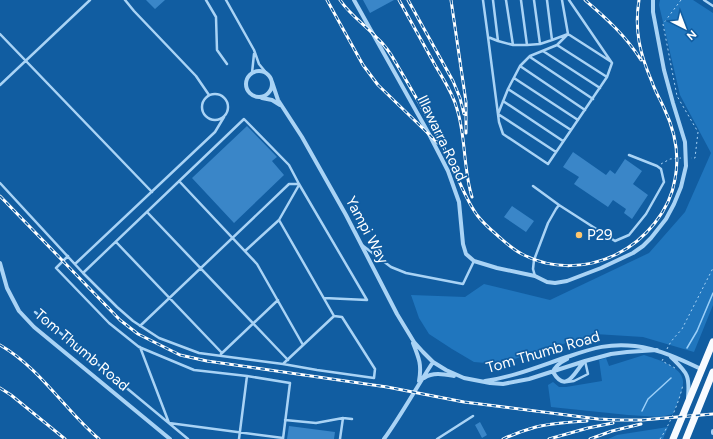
<svg xmlns="http://www.w3.org/2000/svg" width="713" height="439" viewBox="0 0 713 439" font-family="Figtree,sans-serif">
<rect width="100%" height="100%" fill="#115da1"/>
<path fill="#2076be" d="M660,0H693L713,13V305L694,352L643,337L595,334L498,364L474,362L452,349L429,334L419,318L411,295L465,297L484,284L550,300L649,253L685,212L711,153L680,95L659,5Z
M644,355C656,359 682,366 683,381C684,390 676,406 673,414L660,417L628,415L551,407L548,385L553,382L559,387H566L602,381L599,360L606,358L609,366Z
M668,427L663,439H608L617,435Z"/>
<g fill="none" stroke-linecap="round" stroke-linejoin="round">
<path stroke="#9bcff8" stroke-width="1.5" d="M687,348L697,331L713,293
M642,411L648,399L671,378"/>
</g>
<path fill="#3a86c8" d="M146,0H165L155,9Z
M363,0H394L370,13Z
M247,126L277,157L272,161L284,175L234,223L192,178Z
M573,152L606,175L610,170L615,174L625,159L642,171L633,184L648,195L632,219L624,213L626,209L613,200L608,207L574,184L579,177L563,167Z
M512,206L534,221L526,232L504,217Z
M480,422L487,435L482,438L475,425Z
M289,426L335,432L334,439H287Z"/>
<g fill="none" stroke-linecap="round" stroke-linejoin="round">
<path stroke="#a9d3f5" stroke-width="1" stroke-dasharray="2 3" stroke-linecap="butt" d="M681,0L663,24L677,96L698,132L695,158H691
M661,164L670,159L681,158
M667,349C671,340 676,336 682,329L713,268
M663,359L662,361L675,368
M660,439C669,426 680,400 683,384"/>
<path stroke="#a9d3f5" stroke-width="2.5" d="M125,0L134,11L196,76L209,95
M206,0L216,17L217,50L227,64
M226,0L254,50L259,64L268,75
M483,0L488,37L499,122L503,134L548,164L607,77L612,63L569,0
M493,0L498,41L513,45
M506,0L513,45H527
M521,0L527,45L540,44
M534,0L540,44L552,40
M547,0L552,40L568,34L562,0
M704,0L713,6
M0,34L152,192
M488,37L498,41
M557,45L607,77
M543,51L600,88
M530,57L593,99
M520,66L585,110
M252,73L254,54
M514,78L578,120
M0,85L90,0
M508,89L571,130
M202 107a13 13 0 1 1 26 0a13 13 0 1 1-26 0Z
M503,101L563,141
M556,152L498,114L508,89L520,66L530,56L557,45L568,34L610,61
M179,181L257,264L303,345
M0,183L83,273L117,307L133,321L159,338L199,353L283,364L317,370L374,378L375,369L342,317L334,316
M533,186L559,205L556,209L548,223L534,260L533,269L535,276
M559,205L615,241L629,235L646,214L664,182L661,169L657,166L629,155
M147,212L288,360
M279,220L334,316
M116,242L222,353
M362,245L391,267L406,273L463,284L474,261
M245,251L279,220L299,185
M68,256L56,268L109,323L139,347L194,370L247,376L290,383L283,439
M75,264L215,132L224,117
M83,273L244,119L289,165L299,184L367,300L324,298
M35,312L188,439
M140,326L289,184H299
M140,347L169,423L283,438
M221,354L278,300
M284,363L334,316
M567,382L574,381L588,374L585,361
M285,420L316,423L343,418L352,419
M239,439L247,376
M340,439L343,418
M437,439L473,416"/>
<path stroke="#a9d3f5" stroke-width="4" d="M354,0L429,134L448,171L459,202L463,244L466,254L474,261L497,268L535,276L547,282L555,283L567,281L601,268L633,253L643,246L651,238L666,219L674,204L681,187L686,166L685,142L673,103L664,70L653,12V0
M246 84a13 13 0 1 1 26 0a13 13 0 1 1-26 0Z
M272,82L278,100L302,137L346,215L397,314L414,342L423,352L433,362
M262,98L272,100L280,105
M0,263L7,288L19,311L34,327L170,439
M413,343C419,358 422,365 419,381
M671,357C687,373 690,374 688,398
M553,372C566,394 574,373 583,363
M553,372C555,366 561,362 567,359
M424,378C433,372 443,374 454,376
M485,381C514,377 542,365 570,356C593,348 610,343 635,346C659,349 680,359 701,369
M713,431V433
M384,439C402,414 416,388 433,362L446,370L464,378L490,383L503,384L529,379L585,361L611,354L627,352L657,350"/>
<path stroke="#f8fbff" stroke-width="7" d="M673,439L713,342
M686,439L713,372"/>
<defs>
<path id="rail" d="M327,0L363,65L378,85L438,143
M340,0C350,15 365,25 377,38C385,45 391,54 396,63C412,90 428,118 443,146C455,168 462,194 477,215C483,223 490,229 497,235C505,242 512,249 522,254C551,270 588,269 617,254C645,240 670,211 675,179C680,154 675,131 664,108C660,99 655,91 652,82C640,54 634,30 639,0
M399,0C411,22 423,43 435,65C443,79 453,93 457,109C466,137 463,168 472,197
M408,0L453,81L460,98L464,114
M451,0L466,102V133
M585,0C606,18 626,36 641,60
M0,196L120,320L138,334L180,355L207,361L387,387L464,402L598,419L620,420
M0,345C40,368 64,409 99,439
M0,388L11,395L65,439
M615,420H642L713,414
M503,439C514,434 525,430 536,427C553,423 570,422 587,421
M549,439L588,428L613,423
M590,439L612,431L641,424"/>
</defs>
<use href="#rail" stroke="#fff" stroke-width="3"/>
<use href="#rail" stroke="#115da1" stroke-width="1.5" stroke-dasharray="4.5" stroke-linecap="butt"/>
</g>
<circle fill="#ffc76e" stroke="#115da1" stroke-width="1.5" cx="579" cy="235" r="4"/>
<g text-anchor="middle" dominant-baseline="central" stroke-width="3.5" stroke-linejoin="round" paint-order="stroke">
<g font-size="15" fill="#fff" stroke="#115da1">
<text transform="translate(442 138) rotate(64)">Illawarra Road</text>
<text transform="translate(367 230) rotate(62)">Yampi Way</text>
<text transform="translate(82 350) rotate(40)">Tom Thumb Road</text>
<text transform="translate(543 352) rotate(-16)">Tom Thumb Road</text>
</g>
<g font-size="15" fill="#fff" stroke="#115da1" text-anchor="start">
<text x="587" y="235">P29</text>
</g>
</g>
<g transform="translate(685 28) rotate(138)" stroke="#115da1" stroke-width="3" paint-order="stroke">
<path d="M0-3L7 15L0 10L-7 15Z" fill="#ffffff"/>
<text y="-6" font-size="11" font-weight="bold" text-anchor="middle" fill="#ffffff">N</text>
</g>
</svg>
